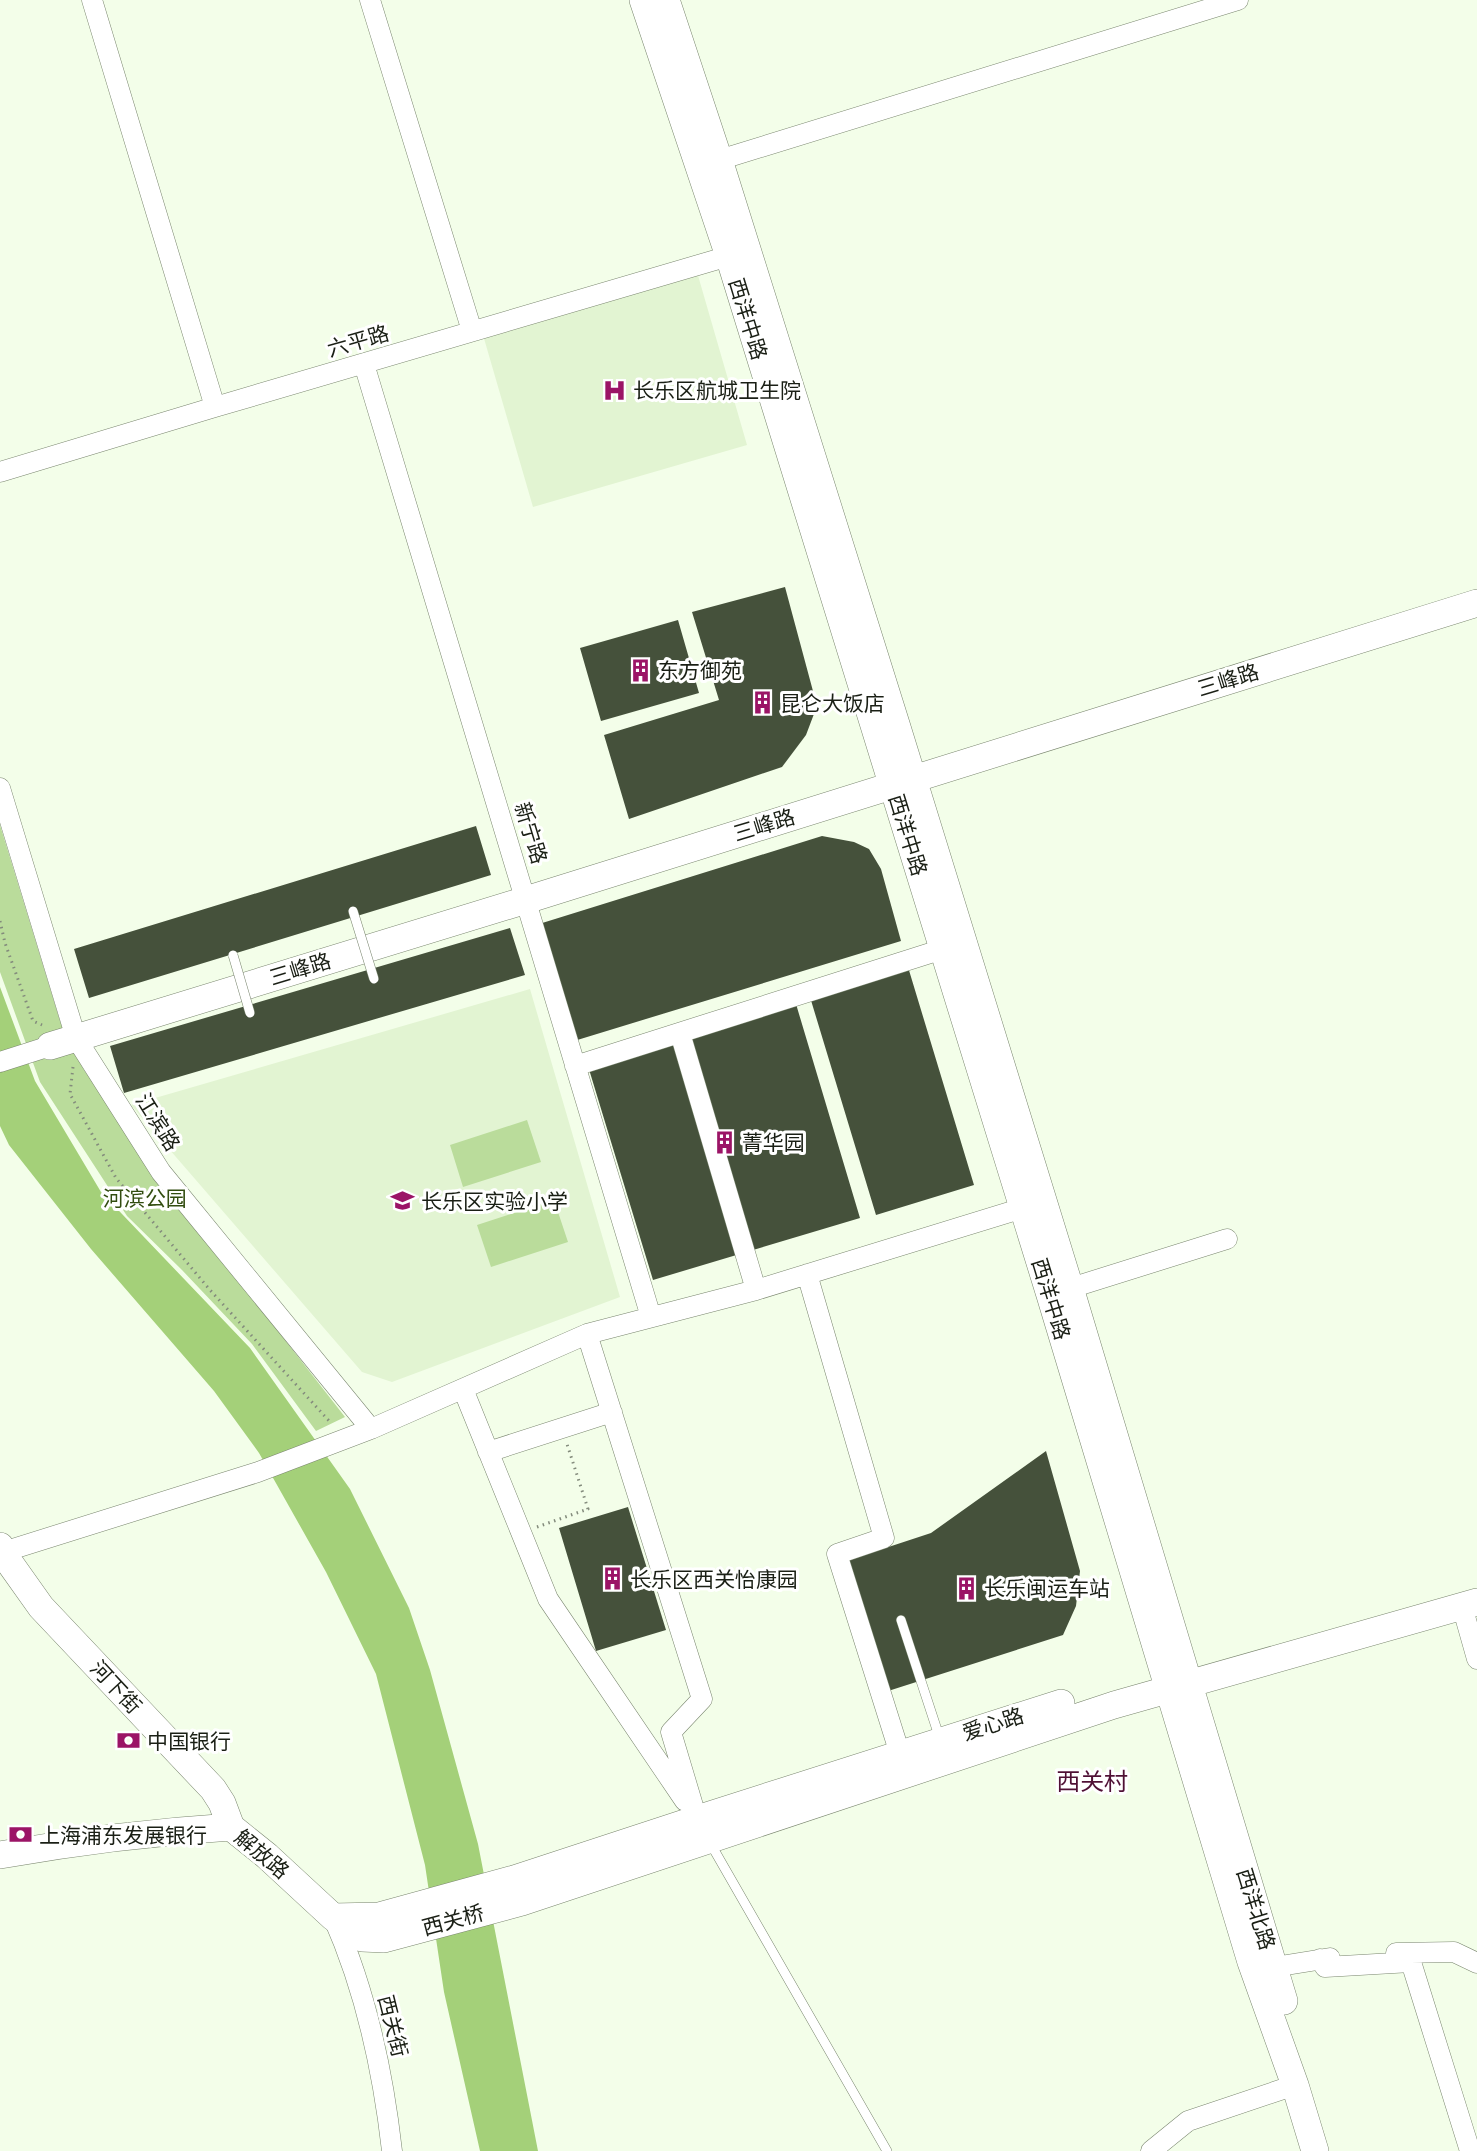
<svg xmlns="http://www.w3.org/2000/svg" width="1477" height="2151" viewBox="0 0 1477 2151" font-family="Arial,'Noto Sans SC',sans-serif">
<rect width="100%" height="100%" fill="#f3fee9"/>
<path fill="#e2f4d2" d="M697,272L747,445L533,507L483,335Z
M530,989L620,1297L392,1382L362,1372L131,1105Z"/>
<path fill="#badc9b" d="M0,825L60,1021L84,1070L211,1245L345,1417L316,1431L252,1344L182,1270L127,1216L40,1082L0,972Z
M527,1120L541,1162L463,1187L450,1145Z
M554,1200L568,1242L491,1267L477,1225Z"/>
<path fill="#a4d079" d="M0,987L35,1081L101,1192L250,1348L350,1489L409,1608L430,1670L478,1844L538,2151H480L444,1992L425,1865L376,1674L326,1572L259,1453L214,1391L91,1249L9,1145L0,1126Z"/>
<path fill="#45513b" d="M785,587L817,706L806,735L782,767L629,819L604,735L719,700L692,612Z
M678,620L699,693L601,721L580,648Z
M476,826L491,875L89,998L74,949Z
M822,836L854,842L869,849L881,869L901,941L574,1041L539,924Z
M510,928L525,975L124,1093L110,1046Z
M908,967L974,1185L876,1215L810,997Z
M796,1004L860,1218L653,1280L588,1066Z
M1046,1451L1080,1571L1076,1606L1063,1635L885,1692L846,1561L931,1533Z
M628,1507L666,1630L596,1651L559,1528Z"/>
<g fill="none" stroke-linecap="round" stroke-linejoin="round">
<defs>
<path id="lane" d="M901,1620L940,1739
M709,1841L887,2151"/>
<path id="street" d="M92,0L215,407
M370,0L472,331
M719,160L1238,0
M364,364L651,1317
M0,472L215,407L729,256
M0,788L76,1038L161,1172L371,1429
M680,1033L756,1290
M0,1062L50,1046
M575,1066L943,949
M807,1274L884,1538L837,1554L900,1754
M1058,1292L1227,1239
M587,1334L702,1699L671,1732L697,1819L704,1831
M463,1389L548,1599L685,1801
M488,1452L612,1412
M0,1553L258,1472L371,1429L587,1334L756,1290L1023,1208
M1462,1606L1477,1659
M333,1917C366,1991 383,2071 392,2151
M1396,1953L1454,1952L1477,1963
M1320,1959L1325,1967L1411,1962L1470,2151
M1274,1967L1330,1958
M1151,2151L1188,2121L1295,2085"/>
<path id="secondary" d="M643,0L729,256L1050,1295L1251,1962L1295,2085L1315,2151
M666,0L719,160L896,724L1070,1288L1284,2001
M50,1046L526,900L1477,603
M0,1546L2,1552L41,1607L213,1789L222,1803L231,1827
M0,1855C79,1841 152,1832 231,1827L267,1856L333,1917L362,1938L384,1939L522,1902L1114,1705L1477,1602
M333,1917L379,1916L514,1879L697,1819L1061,1703"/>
</defs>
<use href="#lane" stroke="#7a866f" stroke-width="10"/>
<use href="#street" stroke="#7a866f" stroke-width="21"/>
<use href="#secondary" stroke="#7a866f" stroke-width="28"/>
<path stroke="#838b7c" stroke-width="3" stroke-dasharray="1.5 4.5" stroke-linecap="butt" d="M0,921L5,943L33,1021L42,1025
M73,1067L70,1094L116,1178L210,1290L331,1423
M537,1527L588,1509L567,1444"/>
<use href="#lane" stroke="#fff" stroke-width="9"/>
<use href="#street" stroke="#fff" stroke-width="20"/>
<use href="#secondary" stroke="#fff" stroke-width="27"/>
<defs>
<path id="lane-bridge" d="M353,911L374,979
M233,955L250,1013"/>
</defs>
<use href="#lane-bridge" stroke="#7a866f" stroke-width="10" stroke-linecap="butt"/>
<use href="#lane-bridge" stroke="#fff" stroke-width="9"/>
</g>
<defs>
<symbol id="hospital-bare" viewBox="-9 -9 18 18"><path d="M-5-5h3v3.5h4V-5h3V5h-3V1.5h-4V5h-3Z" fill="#9b1466" stroke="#fff" stroke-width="2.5" paint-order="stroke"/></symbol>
<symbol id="building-bare" viewBox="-9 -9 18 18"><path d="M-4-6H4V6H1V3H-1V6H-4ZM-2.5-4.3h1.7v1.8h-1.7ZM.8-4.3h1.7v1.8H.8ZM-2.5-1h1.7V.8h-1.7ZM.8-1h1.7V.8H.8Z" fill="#9b1466" stroke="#fff" stroke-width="2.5" paint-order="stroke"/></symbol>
<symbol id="school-bare" viewBox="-9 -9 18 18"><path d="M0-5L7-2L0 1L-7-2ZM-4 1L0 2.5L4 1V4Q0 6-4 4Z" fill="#9b1466" stroke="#fff" stroke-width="2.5" paint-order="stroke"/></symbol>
<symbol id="bank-bare" viewBox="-9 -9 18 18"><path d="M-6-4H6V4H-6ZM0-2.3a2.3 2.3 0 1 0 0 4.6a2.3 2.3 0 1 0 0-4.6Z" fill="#9b1466" stroke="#fff" stroke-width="2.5" paint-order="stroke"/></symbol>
</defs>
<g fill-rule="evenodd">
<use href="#hospital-bare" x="598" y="374" width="33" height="33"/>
<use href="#building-bare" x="624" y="654" width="33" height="33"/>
<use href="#building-bare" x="746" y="686" width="33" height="33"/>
<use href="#building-bare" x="708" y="1126" width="33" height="33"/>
<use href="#school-bare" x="386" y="1184" width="33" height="33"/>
<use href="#building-bare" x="596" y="1562" width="33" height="33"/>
<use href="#building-bare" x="950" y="1572" width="33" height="33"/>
<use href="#bank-bare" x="112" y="1724" width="33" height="33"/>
<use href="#bank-bare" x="4" y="1818" width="33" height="33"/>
</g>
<g text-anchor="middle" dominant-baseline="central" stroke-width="6" stroke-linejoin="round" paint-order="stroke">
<g font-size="21" fill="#1a1f15" stroke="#fff">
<text transform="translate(748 319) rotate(73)">西洋中路</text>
<text transform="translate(358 341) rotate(-16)">六平路</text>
<text transform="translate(1228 680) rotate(-17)">三峰路</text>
<text transform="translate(764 825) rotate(-17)">三峰路</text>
<text transform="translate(531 833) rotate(73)">新宁路</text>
<text transform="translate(908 835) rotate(73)">西洋中路</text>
<text transform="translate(300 969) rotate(-17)">三峰路</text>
<text transform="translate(158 1122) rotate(58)">江滨路</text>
<text transform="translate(1051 1299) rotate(73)">西洋中路</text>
<text transform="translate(116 1687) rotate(47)">河下街</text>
<text transform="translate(993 1724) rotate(-18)">爱心路</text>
<text transform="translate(262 1854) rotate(40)">解放路</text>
<text transform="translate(1256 1909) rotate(73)">西洋北路</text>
<text transform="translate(453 1920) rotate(-15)">西关桥</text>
<text transform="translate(393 2026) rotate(76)">西关街</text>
</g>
<g font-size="21" fill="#1a1f15" stroke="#fff" text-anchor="start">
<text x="633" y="390">长乐区航城卫生院</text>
<text x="658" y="670">东方御苑</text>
<text x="780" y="703">昆仑大饭店</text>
<text x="742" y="1142">菁华园</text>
<text x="421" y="1201">长乐区实验小学</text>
<text x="630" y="1579">长乐区西关怡康园</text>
<text x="984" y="1588">长乐闽运车站</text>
<text x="147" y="1741">中国银行</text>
<text x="39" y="1835">上海浦东发展银行</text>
</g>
<g font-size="21" fill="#324d10" stroke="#fff">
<text x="145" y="1198">河滨公园</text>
</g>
<g font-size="24" fill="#4f1034" stroke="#fff">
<text x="1092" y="1781">西关村</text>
</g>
</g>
</svg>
